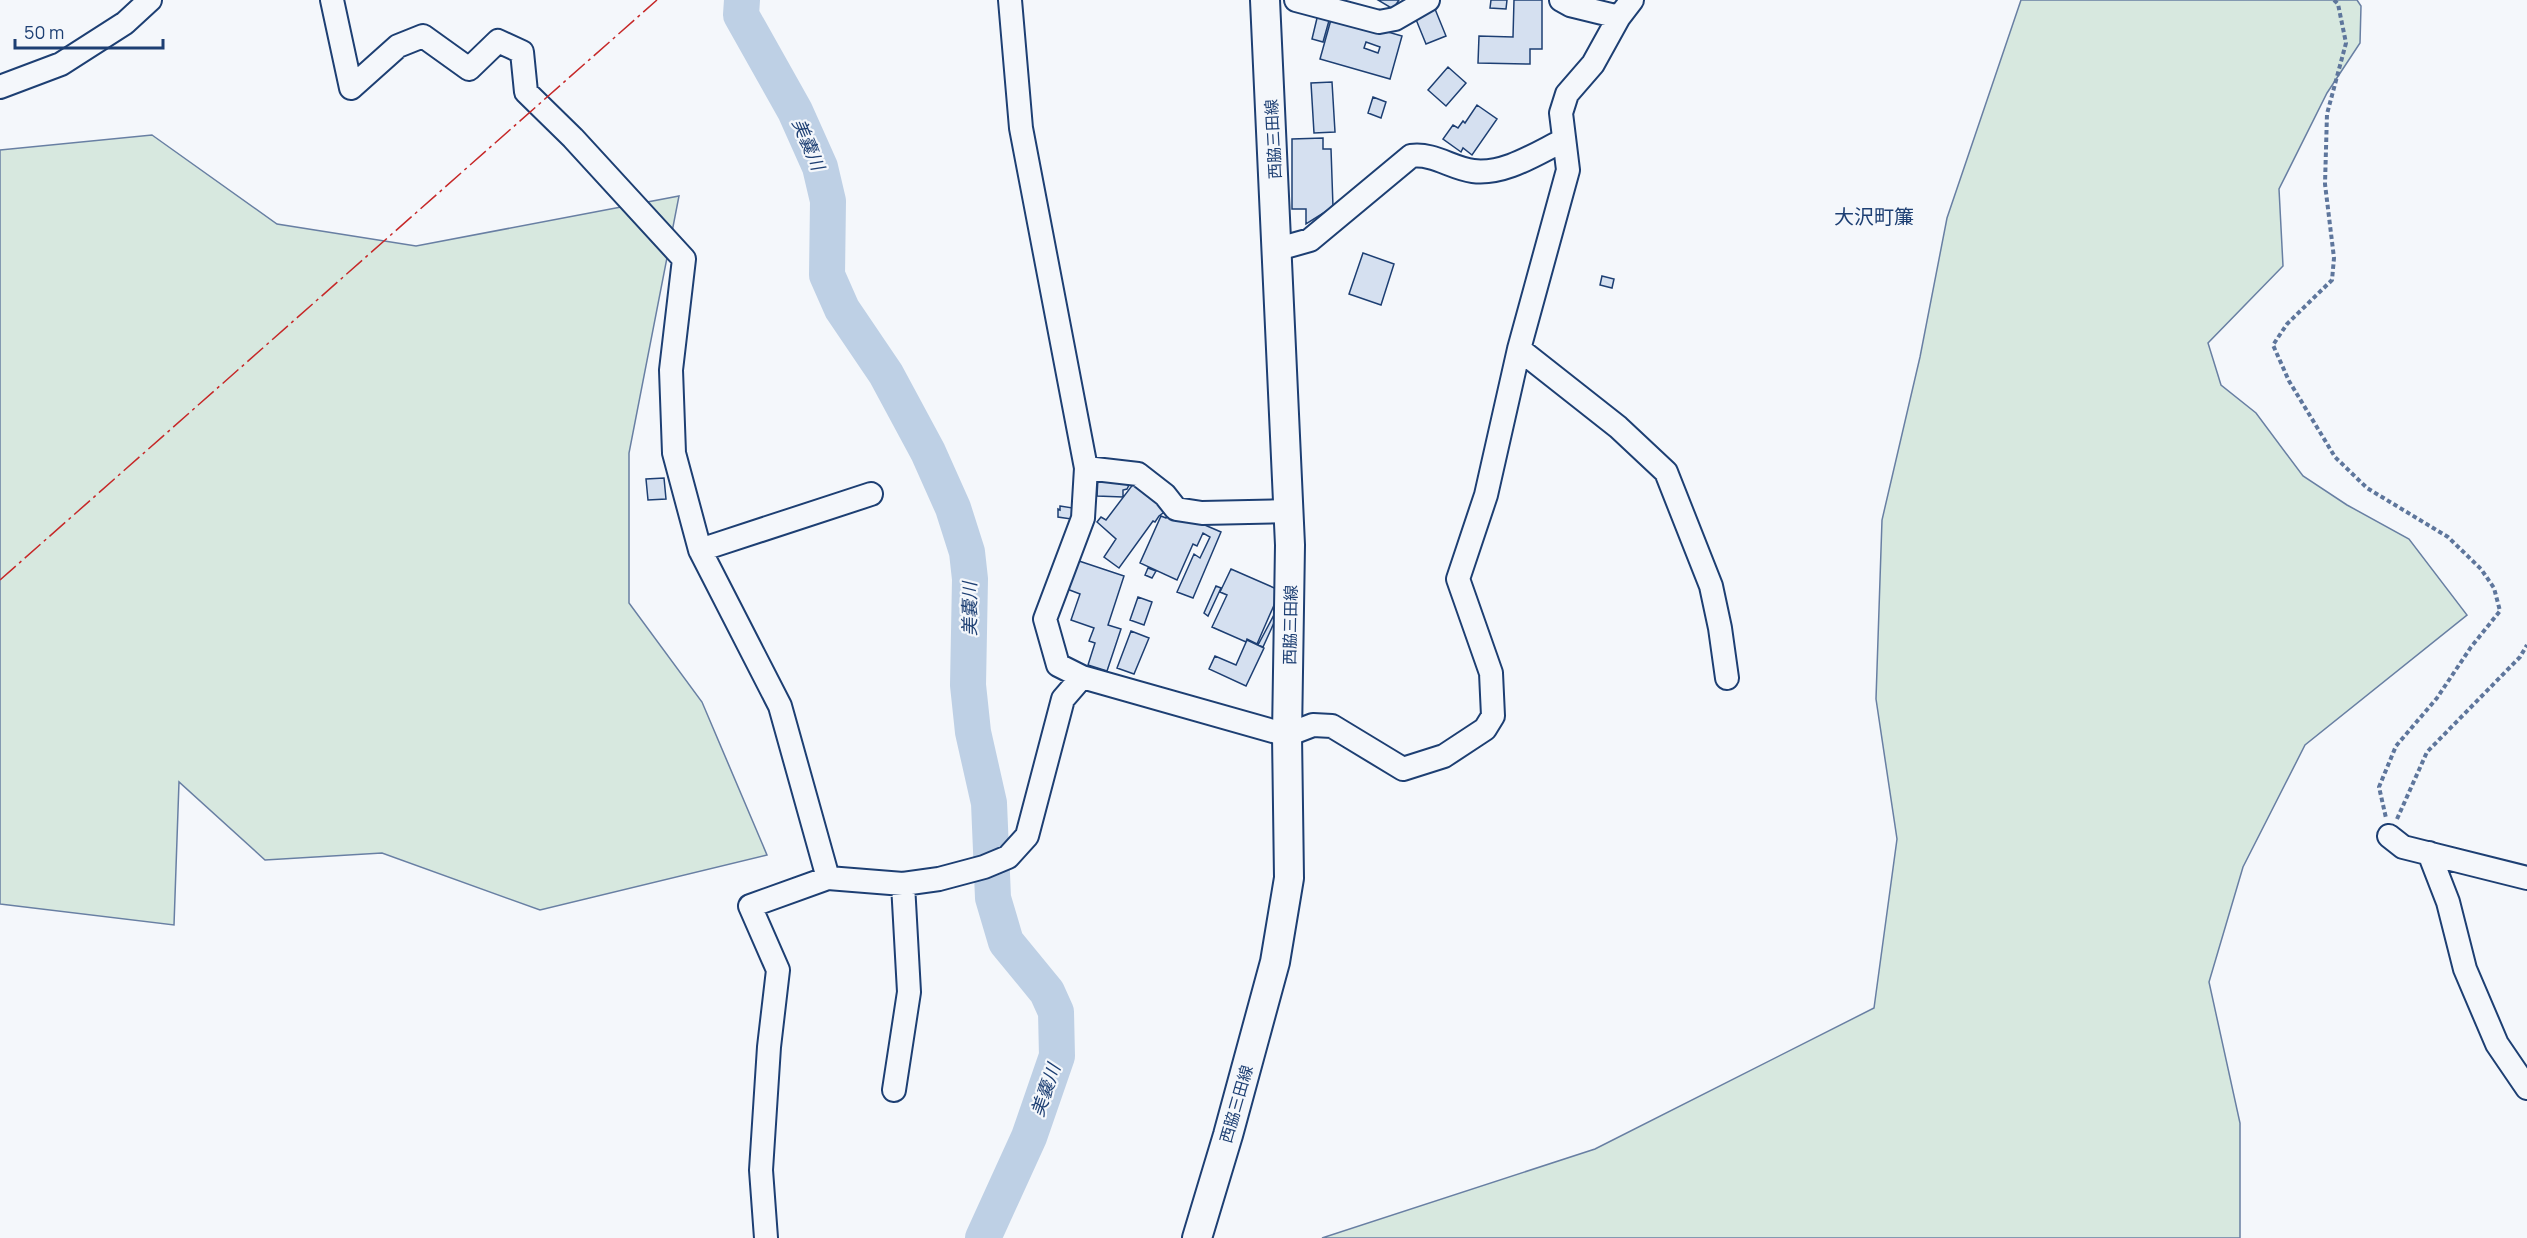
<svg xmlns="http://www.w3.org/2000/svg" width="2527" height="1238" viewBox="0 0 2527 1238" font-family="Manrope,'Noto Sans JP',sans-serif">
<rect width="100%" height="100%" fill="#f4f7fb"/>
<path fill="#d7e8df" stroke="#687fa3" stroke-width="1.5" d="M2021,0H2357L2361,6L2360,43L2327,93L2279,189L2283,266L2208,343L2221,385L2256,413L2303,476L2347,505L2409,539L2467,615L2305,745L2243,867L2209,982L2240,1123V1238H1322L1595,1149L1874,1008L1897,839L1876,699L1882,520L1920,357L1947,218Z
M152,135L277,224L416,246L679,196L629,453V603L702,702L767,855L540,910L382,853L265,860L179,782L174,925L0,904V150Z"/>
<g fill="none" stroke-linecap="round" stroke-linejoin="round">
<path stroke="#bed0e5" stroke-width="36" d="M742,0L741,15L795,111L820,167L828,201L827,275L842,309L886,374L928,452L953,508L967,552L970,579L968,685L973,732L989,803L993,898L1006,942L1047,992L1056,1012L1057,1056L1029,1137L983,1238"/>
</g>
<path fill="#d5e0f0" stroke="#1d3f73" stroke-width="1.5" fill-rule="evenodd" d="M1378,0H1399L1393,9Z
M1491,0H1507L1506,9L1490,8Z
M1514,0H1542V49H1530V64L1478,63L1479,36L1513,37Z
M1435,9L1446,36L1426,44L1415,17Z
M1318,14L1330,17L1323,42L1312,39Z
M1332,16L1402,36L1390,79L1320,59ZM1366,42L1380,47L1378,53L1364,48Z
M1448,67L1466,83L1446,106L1428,90Z
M1332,82L1335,132L1314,133L1311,83Z
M1373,97L1386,102L1381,118L1368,113Z
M1477,105L1497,119L1472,155L1463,148L1461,152L1443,139L1453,125L1458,128L1463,121L1465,123Z
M1323,138V149H1331L1333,207L1306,224V209H1292V139Z
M1363,253L1394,264L1381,305L1349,294Z
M1602,276L1614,279L1612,288L1600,285Z
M664,478L666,499L648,500L646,479Z
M1098,478L1132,479L1127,489L1123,490V497L1097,496Z
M1137,479L1170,508L1159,516L1155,522L1153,521L1119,568L1104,557L1116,539L1097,522L1101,517L1106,520Z
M1060,506L1073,508L1071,519L1058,517V509L1060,510Z
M1170,510L1221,532L1193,598L1177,592L1194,554L1200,558L1210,537L1203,533L1197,546L1193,544L1177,580L1140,563L1161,516L1166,518Z
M1076,560L1124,576L1108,625L1121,629L1107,671L1088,665L1095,643L1089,641L1094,628L1071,620L1080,594L1067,589Z
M1148,568L1156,571L1152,578L1145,575Z
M1231,569L1279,590L1278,596L1257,644L1247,639L1246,642L1212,627L1227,595L1220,592Z
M1216,586L1221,588L1208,616L1204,613Z
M1138,597L1152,602L1144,625L1130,620Z
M1275,613L1278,614L1263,647L1258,645Z
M1131,631L1149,638L1134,674L1117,668Z
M1247,640L1264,648L1246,686L1209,669L1215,656L1236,665Z"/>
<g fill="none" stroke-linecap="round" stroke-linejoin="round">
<defs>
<path id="minor" d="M332,0L351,88L398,46L423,36L469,69L498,41L522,52L526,92L573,138L684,259L671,370L674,453L700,550L780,706L828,878
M1010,0L1021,128L1086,468L1083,518L1045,619L1058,665L1082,677
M1296,0L1379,22L1395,19L1428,0
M1561,0L1570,5L1619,17
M0,87L61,64L125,23L150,0
M1278,249L1310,240L1411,156C1434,153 1451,168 1473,171C1505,175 1537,153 1564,140
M1519,349L1618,427L1666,472L1711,586L1720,628L1727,678
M1086,468L1138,474L1165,495L1176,509L1202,513L1289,511
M700,550L871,494
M2389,836L2403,847L2527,878
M2429,853L2448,902L2465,969L2497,1044L2527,1088
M894,1090L909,992L903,884
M766,1238L761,1170L769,1047L778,970L750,906L828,878L903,884L939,879L984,867L1008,857L1027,836L1063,699L1082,677L1287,735L1313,725L1332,726L1403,769L1444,756L1485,729L1493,716L1491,673L1458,579L1486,495L1519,349L1568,170L1561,113L1567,94L1593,64L1619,17L1632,0"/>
<path id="major" d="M1197,1238L1228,1135L1275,962L1289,878L1287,735L1290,545L1265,0"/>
</defs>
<use href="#minor" stroke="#1d3f73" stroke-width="26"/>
<use href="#major" stroke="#1d3f73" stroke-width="32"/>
<path stroke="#5e769c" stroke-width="4" stroke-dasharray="4.5 3" stroke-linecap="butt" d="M2334,0L2338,4L2346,43L2327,114L2325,184L2334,258L2332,280L2287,324L2273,345L2289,381L2335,457L2367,488L2448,537L2481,569L2494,588L2500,611L2471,647L2437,698L2396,746L2379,787L2386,818
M2397,819L2427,752L2520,657L2527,645"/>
<use href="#minor" stroke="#f4f7fb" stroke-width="22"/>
<use href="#major" stroke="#f4f7fb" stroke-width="28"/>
<path stroke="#c62828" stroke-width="1.5" stroke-dasharray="21 4.5 3 4.5" stroke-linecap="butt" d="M0,580L657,0"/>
</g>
<g text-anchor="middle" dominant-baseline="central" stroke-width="4.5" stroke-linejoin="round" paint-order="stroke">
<g font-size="16" fill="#1d3f73" stroke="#f4f7fb">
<text transform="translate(1273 139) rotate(-93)">西脇三田線</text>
<text transform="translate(1290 625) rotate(-89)">西脇三田線</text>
<text transform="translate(1236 1104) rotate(-74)">西脇三田線</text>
</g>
<g font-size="18" font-style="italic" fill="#1d3f73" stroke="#f4f7fb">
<text transform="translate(809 144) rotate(67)">美嚢川</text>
<text transform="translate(969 609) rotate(-90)">美嚢川</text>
<text transform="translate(1045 1090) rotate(-71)">美嚢川</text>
</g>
<g font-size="20" fill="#1d3f73" stroke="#f4f7fb">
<text x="1874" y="216">大沢町簾</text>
</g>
</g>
<path d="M15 39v9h148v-9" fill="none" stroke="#1d3f73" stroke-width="3"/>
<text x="24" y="39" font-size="18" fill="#1d3f73" stroke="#f4f7fb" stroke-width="4.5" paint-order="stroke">50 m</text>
</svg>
